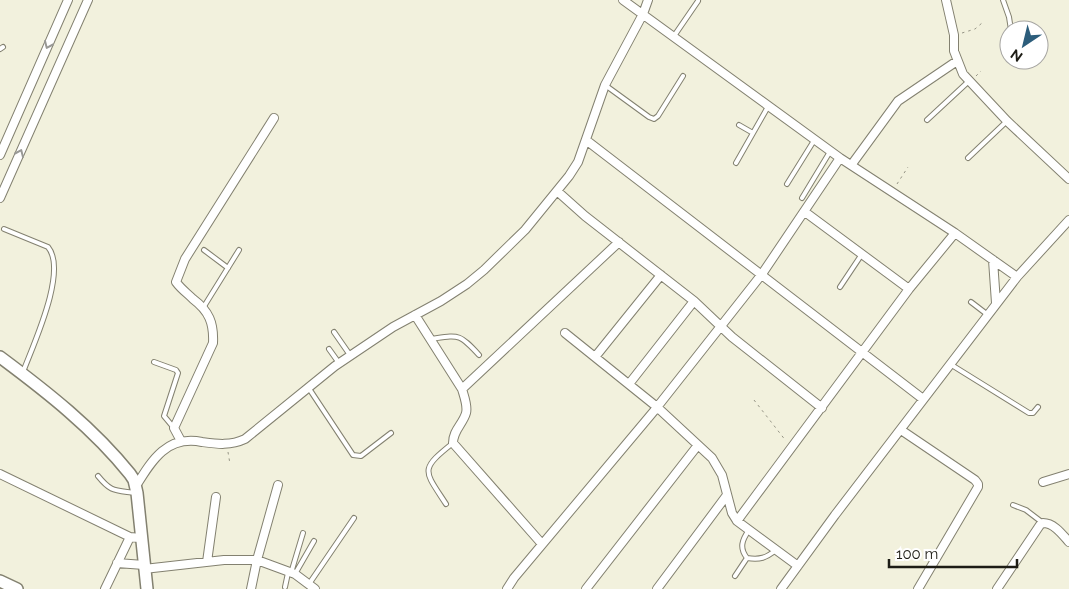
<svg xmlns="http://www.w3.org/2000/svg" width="1069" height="589" viewBox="0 0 1069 589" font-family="Raleway,sans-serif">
<rect width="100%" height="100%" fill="#f2f1dd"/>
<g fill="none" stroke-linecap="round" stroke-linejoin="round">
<defs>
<path id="lane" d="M1003,0L1009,17L1011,30
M674,36L698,1
M0,49L3,47
M605,85L649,117L654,119L658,116L683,76
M927,120L969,81
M739,125L753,133
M968,158L1007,121
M736,163L769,105
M787,184L815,139
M802,198L831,150
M4,229L48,247C68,271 33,345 23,372
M204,250L228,268
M840,287L862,254
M971,302L988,315
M203,308L239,250
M334,332L350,355
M430,339C459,335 459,333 479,355
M329,349L339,363
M154,362L176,370L178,373L164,416L174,428
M950,364L1029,413H1033L1038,407
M308,387L353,455L361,456L391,433
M98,476C111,492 114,490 135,493
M446,504C424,470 419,470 453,443
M1013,505L1026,510L1043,523
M747,558C760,560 766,558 776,550
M291,573L303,533
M295,574L314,541
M735,576L747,558C739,548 742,540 749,530
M309,584L354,518
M285,587L288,573"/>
<path id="street" d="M623,0L840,158L955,233L1017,277
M946,0L954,35V51L963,74L1007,121L1069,179
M586,140L923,399
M0,155L68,0
M852,164L898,101L957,61
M557,191L585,216L694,301L732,337L822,408
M0,198L88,0
M805,212L909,289
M993,260L996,303
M415,315L462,389
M565,333L657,407L712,458L722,475L732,513L737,521L798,566
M595,357L661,275
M629,384L694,301
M901,430L975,480L978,484V487L918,589
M181,441L174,428L213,343C214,323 209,311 193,299C187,293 181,289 176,282L185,259L274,118
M0,474L130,537L141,538
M1043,482L1069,474
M136,486C152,460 167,435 202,442C217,444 230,446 245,439L335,366L393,327L441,301L467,284L484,270L525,230L569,176L578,162L605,85L643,14L648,0
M737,521L909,289L955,233
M542,544L453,443C453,430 463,424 466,413C468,406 464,396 462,389L619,242
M207,562L216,497
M117,563L144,565
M144,569L224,560H257L295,574L315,589
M105,589L130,537
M251,589L257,560L278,485
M507,589L514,578L654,411L762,274L840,158
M586,589L698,445
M657,589L727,495
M781,589L835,515L1017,277L1069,220
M997,589L1040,525L1043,523C1054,523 1062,534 1069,542"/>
<path id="secondary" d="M0,357C47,392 93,428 130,474L134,480L137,493L147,589
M0,581L17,589"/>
</defs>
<use href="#lane" stroke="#838170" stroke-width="6"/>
<use href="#street" stroke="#838170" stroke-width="10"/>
<use href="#secondary" stroke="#838170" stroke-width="14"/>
<path stroke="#969586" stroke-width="1" stroke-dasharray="2.5 4" stroke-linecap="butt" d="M962,33L975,29L982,23
M976,76L981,71
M897,184L908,167
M754,400L786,441
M228,452L230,464"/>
<use href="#lane" stroke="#fff" stroke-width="4"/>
<use href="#street" stroke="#fff" stroke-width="8"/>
<use href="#secondary" stroke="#fff" stroke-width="11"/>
</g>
<defs><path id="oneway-chevron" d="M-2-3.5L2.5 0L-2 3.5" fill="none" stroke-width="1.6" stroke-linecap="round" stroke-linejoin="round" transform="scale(1.25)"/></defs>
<g stroke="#999996">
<use href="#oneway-chevron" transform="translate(48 45) rotate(114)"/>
<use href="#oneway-chevron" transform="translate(20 153) rotate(-66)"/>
</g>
<g transform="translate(1024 45) rotate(215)"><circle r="24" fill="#ffffff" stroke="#a5a4a1"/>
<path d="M0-4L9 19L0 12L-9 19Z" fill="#2c5d7b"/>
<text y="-8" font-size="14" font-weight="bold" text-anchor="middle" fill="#1d1c15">N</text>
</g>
<path d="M889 559v8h128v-8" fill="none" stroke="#1d1c15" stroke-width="2.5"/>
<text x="896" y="559" font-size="15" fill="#1d1c15" stroke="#ffffff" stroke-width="4" paint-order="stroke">100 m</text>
</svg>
